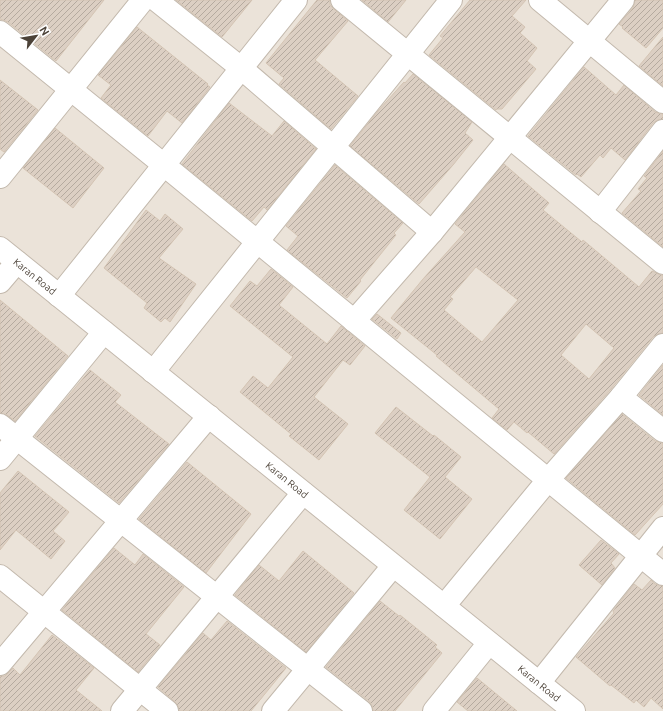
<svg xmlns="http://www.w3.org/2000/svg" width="663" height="711" viewBox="0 0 663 711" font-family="Ubuntu,sans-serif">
<defs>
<pattern id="building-hatch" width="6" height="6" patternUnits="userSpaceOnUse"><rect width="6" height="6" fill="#dccfc3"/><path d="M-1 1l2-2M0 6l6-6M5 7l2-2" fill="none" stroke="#b5aa9f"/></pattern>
</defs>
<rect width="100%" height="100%" fill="#f6f2eb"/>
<path fill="#ebe3d9" d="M0,0H663V711H0Z"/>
<path fill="url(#building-hatch)" stroke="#d4c4b3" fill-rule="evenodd" d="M0,0H104L56,61L8,22L0,19Z
M176,0H252L222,37Z
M317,0H330V5L334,9L348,21L315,60L358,96L331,129L279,84L284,78L266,63Z
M362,0H406L388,22Z
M470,0H526L512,16L525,27L520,33L537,48L527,61L536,69L502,109H497L496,110L429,55L443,38L440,36Z
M635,0H663V28L646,48L622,28L623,27L619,24L633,8Z
M137,27L208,84L207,85L210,87L182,123L167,111L148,136L101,98L111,85L98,75Z
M663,37V86L639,66Z
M584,67L616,95L624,85L655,112L663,114V119L658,120L653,123L625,160L611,148L603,158L600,155L581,177L577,174L576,175L528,136Z
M413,74L472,122L465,133L473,140L453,165L419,204L350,146L378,111L404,82L405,83Z
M0,80L38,110L4,152L0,149Z
M229,103L272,136L284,121L316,149L267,210L264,207L252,221L182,164Z
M55,128L104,168L73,208L23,168Z
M663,151V247L622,213L641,191L638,189L647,178L644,176Z
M504,164L549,203L543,210L582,242L583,240L639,287L652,271L661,275H663V333L658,334L653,337L611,389L554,454L528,432L527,433L514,422L507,430L492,418L499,409L436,356L437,355L391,318L423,279L465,232L455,224ZM476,267L518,300L482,342L444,310L453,299L450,297ZM586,324L614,348L589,379L561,355Z
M335,165L403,223L394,233L396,235L360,280L361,281L347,298L287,250L298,236L286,226Z
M146,210L160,221L165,214L183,229L159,258L196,284L170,322L165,318L161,322L144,308L147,303L104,268Z
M271,269L293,287L279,305L327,344L341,326L365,346L350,365L343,360L314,397L348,424L319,460L289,436L291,434L240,392L253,376L268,388L293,357L230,306L250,281L257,286Z
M0,300L68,356L15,421L7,415L0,413Z
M377,314L401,333L397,339L372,319Z
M663,365V415L639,395Z
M90,370L121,395L115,402L169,444L119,503L35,436Z
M396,407L433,436L434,435L461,457L445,477L472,499L440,539L404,510L430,477L375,433Z
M622,414L655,441L663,443V504L635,535L566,478Z
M187,462L251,514L206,573L139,519Z
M18,471L69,512L53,531L65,541L51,559L16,530L0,550V493Z
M601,540L619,554L611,563L615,568L602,585L579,565Z
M114,548L135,565L143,554L184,587L146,634L160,645L138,672L62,610Z
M303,551L354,593L306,652L235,595L259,565L279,581Z
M651,580L655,584L663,586V709L651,698L644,707L636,700L634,703L611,685L610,686L576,657L614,613L613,611L634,584L642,590Z
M380,601L399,616L400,615L437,645L435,647L442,653L395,711H373L372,706L369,701L326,667Z
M227,621L286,668L251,711H179L178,706L175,702L158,687L203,633L211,640Z
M52,635L94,668L76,690L102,711H0V676H5L13,668L20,675Z
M477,678L517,711H468L457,702Z"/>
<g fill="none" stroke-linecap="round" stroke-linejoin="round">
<defs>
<g id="minor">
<path d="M156,0L241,68L432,232"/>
<path d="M342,0L663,263"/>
<path d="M540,0L663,102"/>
<path d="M0,32L164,165L663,574"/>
<path d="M0,177L143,0"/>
<path d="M600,212L663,131"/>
<path id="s1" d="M0,248L574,711"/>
<path d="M0,282L17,262"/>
<path d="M59,296L296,0"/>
<path d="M354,321L432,232L623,0"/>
<path d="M153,372L451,0"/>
<path d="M621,397L663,431"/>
<path d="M0,425L361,711"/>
<path d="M0,459L104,332"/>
<path d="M0,576L167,711"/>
<path d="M444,606L548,480L621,397L663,345"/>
<path d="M0,664L209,416"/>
<path d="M539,683L663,528"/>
<path d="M122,711L303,493"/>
<path d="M273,711L393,566"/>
<path d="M434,711L489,643"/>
</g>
</defs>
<use href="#minor" stroke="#c3b9ad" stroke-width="24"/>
<use href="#minor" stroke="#fff" stroke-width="22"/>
</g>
<g text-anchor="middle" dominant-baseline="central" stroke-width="3" stroke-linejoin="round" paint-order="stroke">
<g font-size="10" fill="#4c4238" stroke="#fff">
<text stroke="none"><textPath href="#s1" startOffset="45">Karan Road</textPath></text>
<text stroke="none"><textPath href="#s1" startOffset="369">Karan Road</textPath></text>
<text stroke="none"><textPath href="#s1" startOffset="693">Karan Road</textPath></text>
</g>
</g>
<g transform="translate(36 36) rotate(59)" stroke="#ffffff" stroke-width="3" paint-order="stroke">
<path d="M0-3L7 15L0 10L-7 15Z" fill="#4c4238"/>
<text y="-6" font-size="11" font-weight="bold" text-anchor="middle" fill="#4c4238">N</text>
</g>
</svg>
